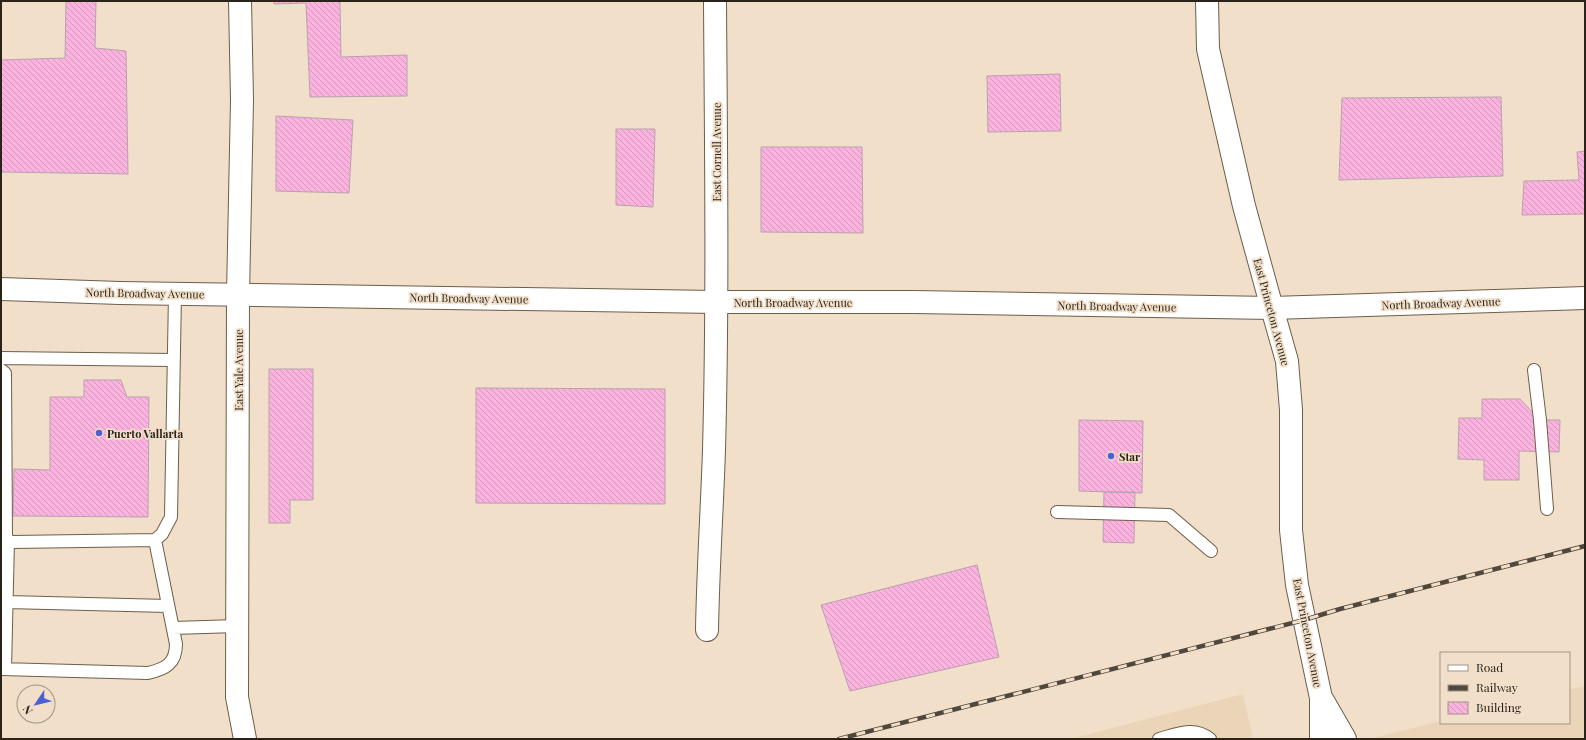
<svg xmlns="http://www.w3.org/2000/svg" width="1586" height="740" viewBox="0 0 1586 740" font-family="'Playfair Display',serif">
<defs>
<pattern id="building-back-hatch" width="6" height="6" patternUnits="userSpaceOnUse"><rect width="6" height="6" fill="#fab2de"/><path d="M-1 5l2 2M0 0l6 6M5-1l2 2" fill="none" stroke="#d699be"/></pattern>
</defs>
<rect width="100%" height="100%" fill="#f1dfc9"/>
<path fill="#ebd5b8" d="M1585,686V739L1373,738L1441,721V723H1569V690Z
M1243,694L1253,739H1070Z"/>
<path fill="url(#building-back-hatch)" stroke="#baa1af" d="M66,1H96L95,48L126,51L128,174L1,172V60L65,58Z
M274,1H340L341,57L407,55V96L310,97L306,3L274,4Z
M1060,74L1061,131L988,132L987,76Z
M1501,97L1503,176L1339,180L1342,98Z
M276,116L353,120L349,193L276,191Z
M616,129H655L653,207L616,205Z
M761,147H862L863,233L761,232Z
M1585,151V214L1522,215L1524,181L1579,180L1577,152Z
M269,369H313V500H290V523H269Z
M84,380H121L127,397H149L148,517L13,516L14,469L50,470V397H84Z
M476,388L665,389V504L476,503Z
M1482,399H1520L1540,420H1560L1559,452L1519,451V480H1484V460L1458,459L1459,418H1482Z
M1079,420L1143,421L1142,493L1079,491Z
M1104,492H1135L1134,543L1103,542Z
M977,565L999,657L850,691L821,605Z"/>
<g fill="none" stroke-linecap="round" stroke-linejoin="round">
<defs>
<path id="service" d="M1,358L173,360
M1,370L5,373L6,537L8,540L5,669
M1534,370L1540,420L1547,509
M1057,512L1169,515L1211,551
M8,540L12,542L155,540L162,534L171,517L175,294
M7,602L168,606
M173,628L237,626
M1,669L148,673C165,669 176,664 176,644L155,540
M1159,739C1177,734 1194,726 1210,739"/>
<path id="minor" d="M240,1L242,100L238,295L237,697L245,739
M1207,1L1208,49L1244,206L1272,308
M707,630C708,570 712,510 714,450C718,300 716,150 715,1"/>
<path id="tertiary" d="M1272,308L1287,361L1291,410V530L1297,585L1321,698V739
M1322,699L1345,739"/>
<path id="secondary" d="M1,289L120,293L716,302H914L1272,308L1585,298"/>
</defs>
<use href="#service" stroke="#6d5e4a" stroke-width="14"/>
<use href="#minor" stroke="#6d5e4a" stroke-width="24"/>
<use href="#tertiary" stroke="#6d5e4a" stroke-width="24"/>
<use href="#secondary" stroke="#6d5e4a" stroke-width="24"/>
<use href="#service" stroke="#fff" stroke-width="12"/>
<use href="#minor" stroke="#fff" stroke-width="22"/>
<use href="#tertiary" stroke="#fff" stroke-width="22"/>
<use href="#secondary" stroke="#fff" stroke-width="22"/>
<defs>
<path id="rail" d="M839,739L1304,620L1340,609L1585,546"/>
</defs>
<use href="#rail" stroke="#50483c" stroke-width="4.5"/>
<use href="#rail" stroke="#f1dfc9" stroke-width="3" stroke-dasharray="9" stroke-linecap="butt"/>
</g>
<g fill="#4b60d5" stroke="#f1dfc9" stroke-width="1.5">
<circle cx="99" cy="433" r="4"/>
<circle cx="1111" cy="456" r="4"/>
</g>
<g text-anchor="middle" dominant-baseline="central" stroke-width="3.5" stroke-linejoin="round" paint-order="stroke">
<g font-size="11" fill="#29231a" stroke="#f1dfc9">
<text transform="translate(716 152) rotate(-90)">East Cornell Avenue</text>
<text transform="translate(145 293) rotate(1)">North Broadway Avenue</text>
<text transform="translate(469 298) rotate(1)">North Broadway Avenue</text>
<text x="793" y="302">North Broadway Avenue</text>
<text transform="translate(1441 303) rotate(-2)">North Broadway Avenue</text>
<text transform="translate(1117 306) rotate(1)">North Broadway Avenue</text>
<text transform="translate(1272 312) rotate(75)">East Princeton Avenue</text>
<text transform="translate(238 370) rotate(-90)">East Yale Avenue</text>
<text transform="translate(1308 633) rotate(79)">East Princeton Avenue</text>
</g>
<g font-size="11" font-weight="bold" fill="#29231a" stroke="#f1dfc9" text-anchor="start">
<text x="107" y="433">Puerto Vallarta</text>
<text x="1119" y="456">Star</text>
</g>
</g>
<rect width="1586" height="740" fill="none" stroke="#29231a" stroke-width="4"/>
<rect x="1440" y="652" width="130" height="72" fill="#f1dfc9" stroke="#a19483"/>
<rect x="1448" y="665" width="20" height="6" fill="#ffffff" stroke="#a19483"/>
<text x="1476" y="672" font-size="12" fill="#29231a">Road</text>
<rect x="1448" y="685" width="20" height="6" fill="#50483c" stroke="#a19483"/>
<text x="1476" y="692" font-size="12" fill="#29231a">Railway</text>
<rect x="1448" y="702" width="20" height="12" fill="url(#building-back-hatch)" stroke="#a19483"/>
<text x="1476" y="712" font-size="12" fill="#29231a">Building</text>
<g transform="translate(36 704) rotate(235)"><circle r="19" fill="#f1dfc9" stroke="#a19483"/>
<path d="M0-3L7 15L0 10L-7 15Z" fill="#4b60d5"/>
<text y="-6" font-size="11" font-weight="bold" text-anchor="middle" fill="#29231a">N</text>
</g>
</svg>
